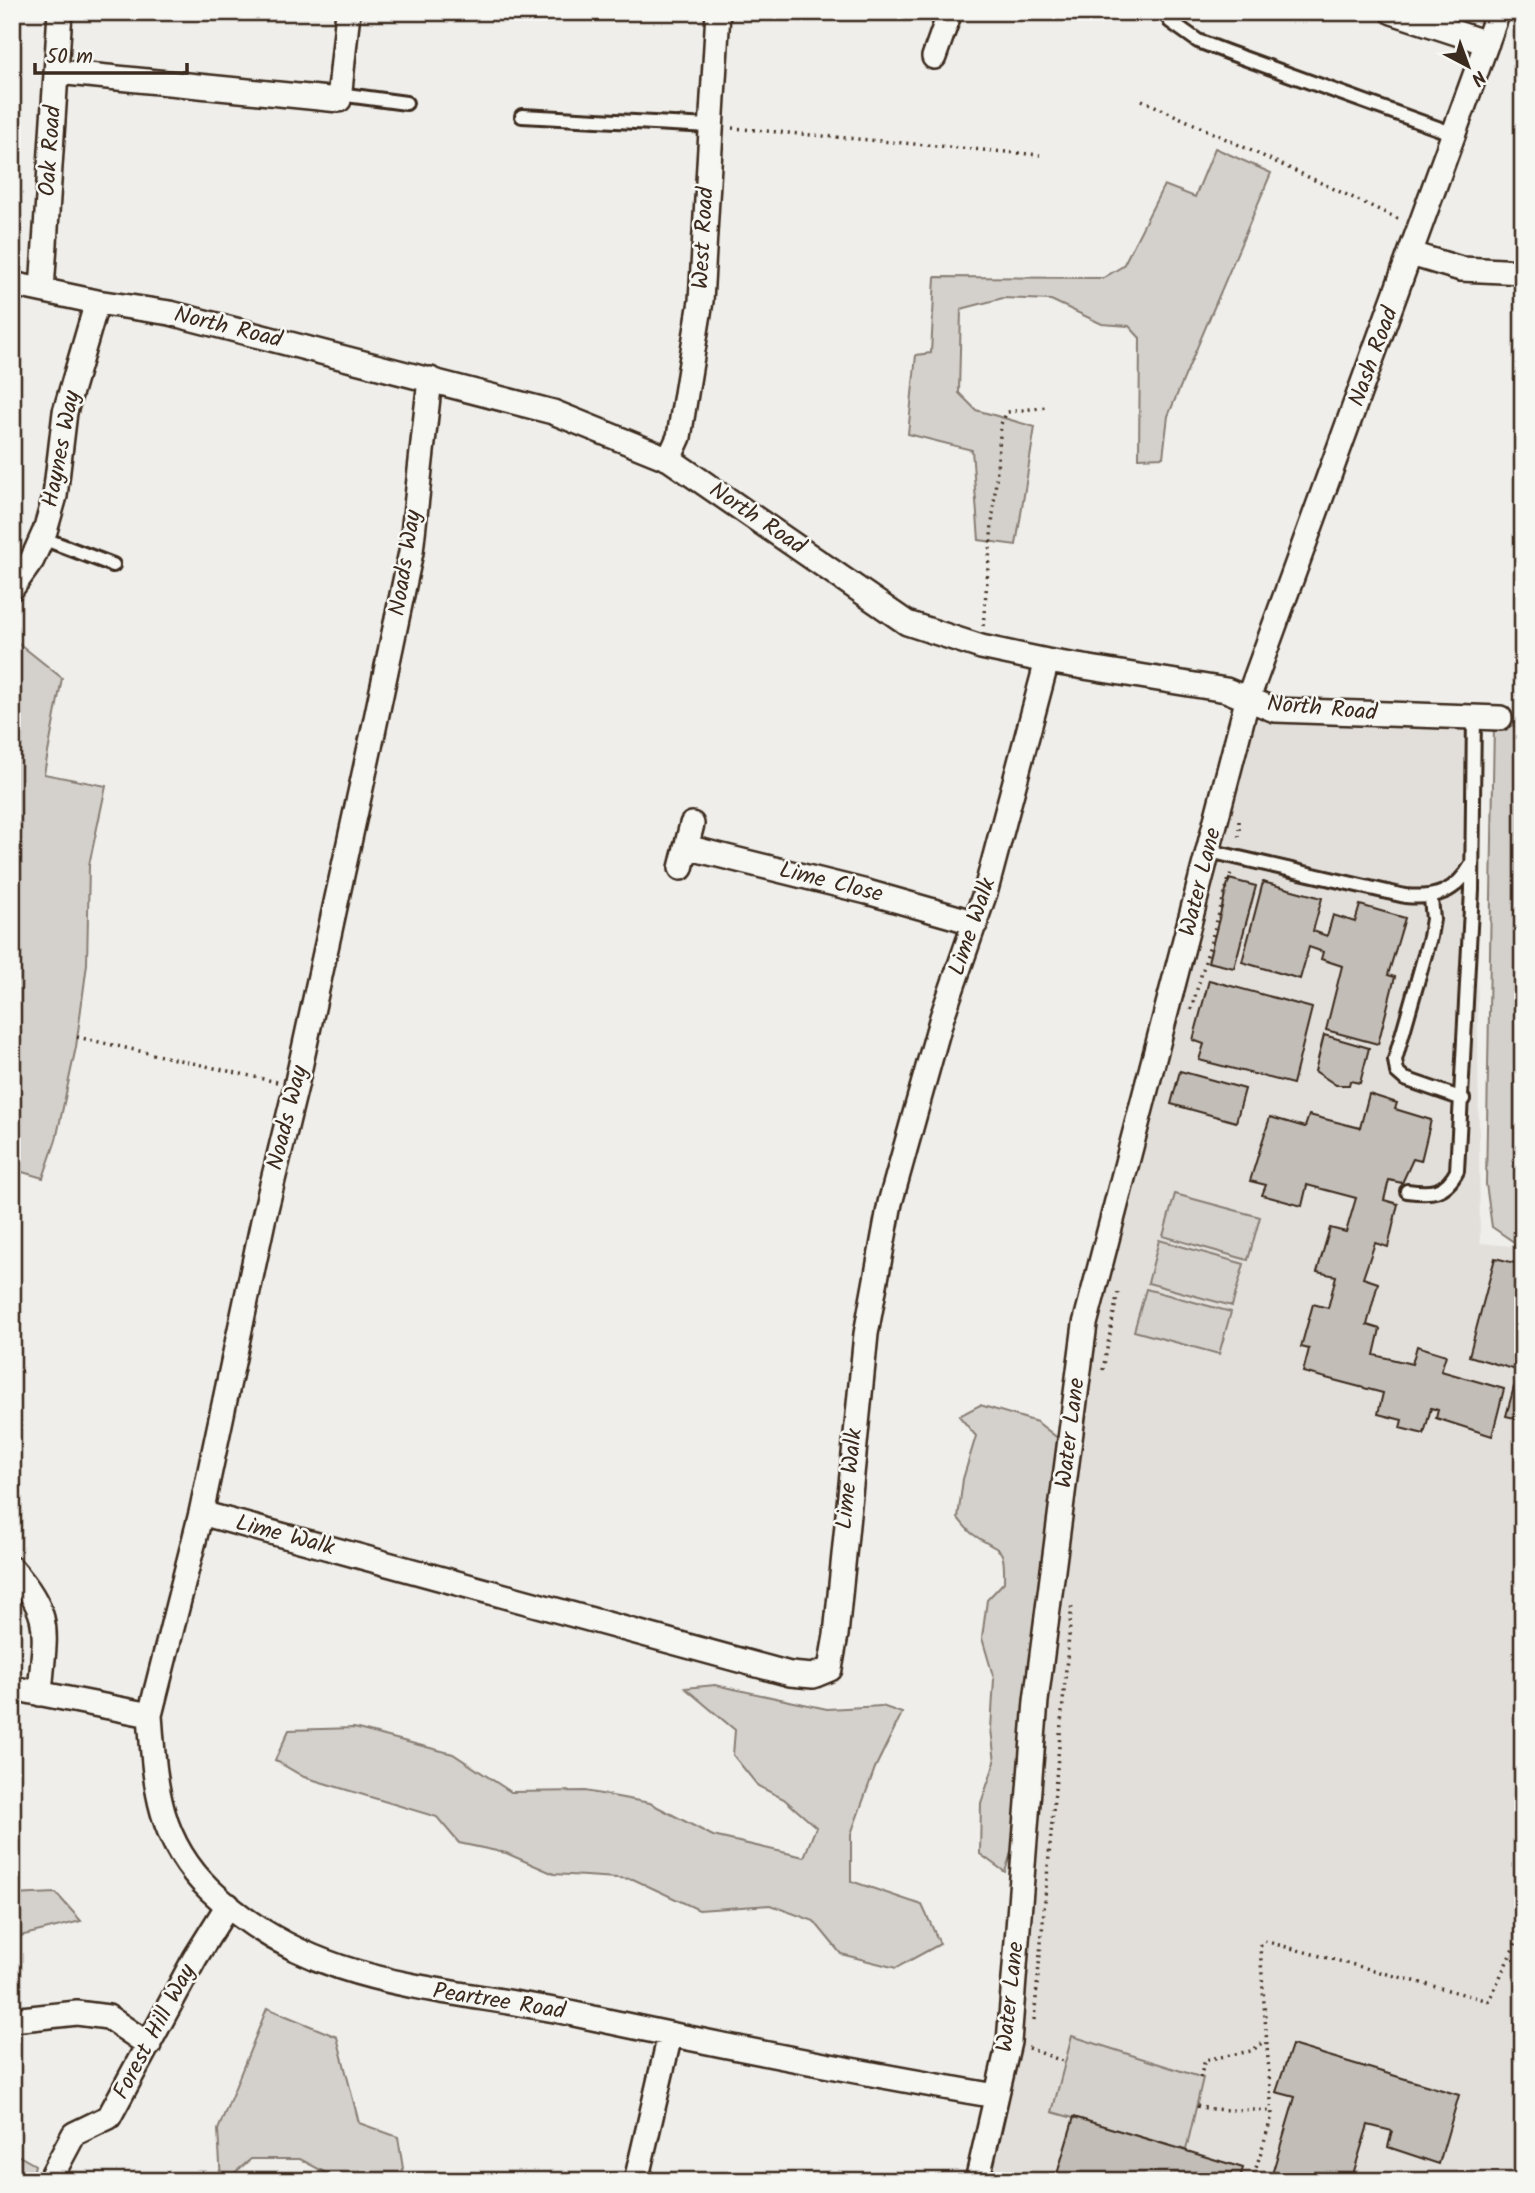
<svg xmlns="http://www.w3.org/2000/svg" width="1535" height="2193" viewBox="0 0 1535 2193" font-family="Kalam,sans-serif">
<rect width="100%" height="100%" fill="#efeeea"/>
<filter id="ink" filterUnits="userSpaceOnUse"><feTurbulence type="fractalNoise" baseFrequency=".0143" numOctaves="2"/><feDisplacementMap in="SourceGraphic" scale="14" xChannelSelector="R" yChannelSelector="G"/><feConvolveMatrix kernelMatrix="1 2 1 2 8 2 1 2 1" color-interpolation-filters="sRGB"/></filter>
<g filter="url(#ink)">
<path fill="#e2dfdb" d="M1244,719L1475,730L1480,1243L1523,1247V2181H972L1022,1887L1085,1324Z"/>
<path fill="#d4d1cc" stroke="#887e75" stroke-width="2" d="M1215,148L1271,173L1168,416L1163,457L1139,458L1140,338L1129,326L1102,324L1051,300L1003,298L961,309L959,393L976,410L1035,427L1016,545L979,540L972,450L908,434L916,355L931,353L935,277L1103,278L1123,266L1164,185L1195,197Z
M12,638L62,678L44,774L106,786L89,865L87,964L76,1047L56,1140L43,1178L12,1169Z
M1494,725L1523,726V1244L1514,1242L1492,1227L1486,1184Z
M1175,1194L1260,1217L1248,1260L1163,1236Z
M1159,1240L1244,1264L1232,1306L1148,1283Z
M1146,1289L1231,1312L1219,1354L1134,1331Z
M980,1405L1037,1422L1073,1450L1018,1830L1005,1872L980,1854L981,1803L995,1762L991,1729L994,1679L982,1638L987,1600L1004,1582C1005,1543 1001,1554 974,1535C968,1531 963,1524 958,1518L963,1479L976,1436L959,1416Z
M715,1685L827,1709L882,1706L902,1713L875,1768L851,1834V1881L922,1905L940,1944L896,1968L841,1954L814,1921L770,1905L699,1910L633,1879L554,1874L506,1853L459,1843L437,1817L304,1777L275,1760L289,1730L354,1728L453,1754L511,1792L585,1791L650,1803L713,1836L804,1857L816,1827L784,1799L758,1786L733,1755L735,1730L685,1688Z
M56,1893L81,1921L12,1938V1895Z
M267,2008L337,2037L359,2123L398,2137L405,2181H341L300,2159H251L225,2181H221L218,2130Z
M1072,2036L1203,2078L1186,2150L1052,2112Z
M12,2152L35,2165L31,2181H12Z"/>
<path fill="#c2bdb7" stroke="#3b2a1e" stroke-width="2" d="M1229,879L1256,886L1234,968L1208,962Z
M1263,882L1322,898L1313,931L1327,936L1333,915L1355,922L1360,905L1405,918L1388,975L1395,977L1378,1044L1326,1030L1342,966L1321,959L1323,952L1309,947L1300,979L1242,962Z
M1209,980L1312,1008L1293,1084L1199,1060L1204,1044L1193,1040Z
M1324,1035L1369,1048L1360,1083L1350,1081L1349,1085H1336L1315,1071Z
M1180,1071L1245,1089L1236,1122L1171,1104Z
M1369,1094L1397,1103L1395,1109L1431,1120L1421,1161L1413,1159L1402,1183L1389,1180L1384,1200L1398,1204L1388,1247L1375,1243L1363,1278L1378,1283L1367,1325L1380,1329L1374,1355L1412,1364L1417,1346L1446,1355L1441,1371L1504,1389L1492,1436L1436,1418L1438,1410L1431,1408L1424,1434L1400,1428L1402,1420L1378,1414L1383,1393L1303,1372L1309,1349L1301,1347L1313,1304L1328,1308L1336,1276L1317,1272L1330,1228L1346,1232L1356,1198L1307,1185L1302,1206L1262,1195L1266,1185L1250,1181L1270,1117L1305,1127L1309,1115L1360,1128Z
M1495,1258L1523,1265V1372L1469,1356Z
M1514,1387L1523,1389V1420L1506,1416Z
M1292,2045L1459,2095L1439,2164L1388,2147L1392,2131L1368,2125L1351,2181H1270L1295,2097L1276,2092Z
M1074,2117L1243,2168L1239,2181H1055Z"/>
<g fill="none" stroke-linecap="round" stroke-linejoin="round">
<defs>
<path id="lane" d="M1170,21L1198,41L1227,52L1454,134
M339,94L406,103
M522,116L710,126
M42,538L113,565
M1209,851L1405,896C1436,899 1456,892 1472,864
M1431,899L1433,919L1430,937L1395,1060L1397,1072L1405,1079L1463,1099
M1407,1191C1431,1194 1445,1194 1457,1171L1472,890L1474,715"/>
<path id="street" d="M1392,12L1487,43
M934,57L950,12
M57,72L339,100L348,12
M1411,254L1461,269L1523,272
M12,284L97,302L170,313L553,412L669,459L907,623L981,647L1047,661L1226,690L1275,710L1500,718
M42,290L60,12
M669,459L679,437L701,301L718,12
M12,588L32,560L45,531L55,496L65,412L97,302
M686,847L867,892L976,923
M681,868L692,824
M201,1513L790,1674L813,1676L830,1669L836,1635L866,1334L890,1203L942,1017L986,890L1047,661
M12,1569C55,1617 44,1634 40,1694
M12,1688L150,1715L201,1513L263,1221L296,1086L373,733L411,552L430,379
M150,1715C155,1783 157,1839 210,1890C314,1990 443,1986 574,2014C714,2044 854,2072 996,2096
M12,2020L77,2013L108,2017L149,2045
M49,2181L74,2134L109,2117L195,1958L228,1905
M636,2181L670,2035
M977,2181L1009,2042L1036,1701L1085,1324L1247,701L1498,12"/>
</defs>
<use href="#lane" stroke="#3b2a1e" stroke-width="18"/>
<use href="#street" stroke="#3b2a1e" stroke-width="28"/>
<path stroke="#3b2a1e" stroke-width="3.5" stroke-dasharray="2 5" stroke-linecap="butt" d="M1142,100L1401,220
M732,128L1040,155
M983,626L1001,424L1007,412L1047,407
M1239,821V842
M1191,1010L1231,872
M77,1037L277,1082
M1103,1370L1118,1291
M1034,2020L1072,1603
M1028,2048L1065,2062
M1200,2078L1205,2060L1251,2051L1266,2041
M1197,2106C1222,2113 1246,2107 1272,2112
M1252,2181L1272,2116L1260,1947L1264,1941L1489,2001L1523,1927"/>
<use href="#lane" stroke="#f6f6f2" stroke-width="12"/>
<use href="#street" stroke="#f6f6f2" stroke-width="23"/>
</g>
</g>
<g text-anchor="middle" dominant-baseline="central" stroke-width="5" stroke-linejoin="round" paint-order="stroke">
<g font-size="23" fill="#3b2a1e" stroke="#f6f6f2">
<text transform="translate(51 151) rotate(-86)">Oak Road</text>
<text transform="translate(704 238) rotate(-87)">West Road</text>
<text transform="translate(228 328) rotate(14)">North Road</text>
<text transform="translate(1374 357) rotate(-70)">Nash Road</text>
<text transform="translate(62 449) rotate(-79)">Haynes Way</text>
<text transform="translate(757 519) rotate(34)">North Road</text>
<text transform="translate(406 563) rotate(-81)">Noads Way</text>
<text transform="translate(1322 709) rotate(5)">North Road</text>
<text transform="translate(1201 882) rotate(-76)">Water Lane</text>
<text transform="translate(831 883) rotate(14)">Lime Close</text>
<text transform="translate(973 927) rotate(-71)">Lime Walk</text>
<text transform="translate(288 1118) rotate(-76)">Noads Way</text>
<text transform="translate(1071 1433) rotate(-83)">Water Lane</text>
<text transform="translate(850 1479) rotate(-84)">Lime Walk</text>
<text transform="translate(285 1536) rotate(15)">Lime Walk</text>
<text transform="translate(1011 1997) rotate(-84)">Water Lane</text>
<text transform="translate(499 2002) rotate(9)">Peartree Road</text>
<text transform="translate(155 2032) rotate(-62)">Forest Hill Way</text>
</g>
</g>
<rect width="1535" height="2193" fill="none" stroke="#f6f6f2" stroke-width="42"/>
<rect x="21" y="21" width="1493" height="2151" fill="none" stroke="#3b2a1e" stroke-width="2.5" filter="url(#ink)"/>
<g transform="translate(1468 66) rotate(139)" stroke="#f6f6f2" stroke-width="5" paint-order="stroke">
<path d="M0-5L12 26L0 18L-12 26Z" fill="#3b2a1e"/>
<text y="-10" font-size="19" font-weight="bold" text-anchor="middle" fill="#3b2a1e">N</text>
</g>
<path d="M35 63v10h152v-10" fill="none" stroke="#3b2a1e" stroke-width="3.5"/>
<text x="46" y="63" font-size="21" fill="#3b2a1e" stroke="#f6f6f2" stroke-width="5" paint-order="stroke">50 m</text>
</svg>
